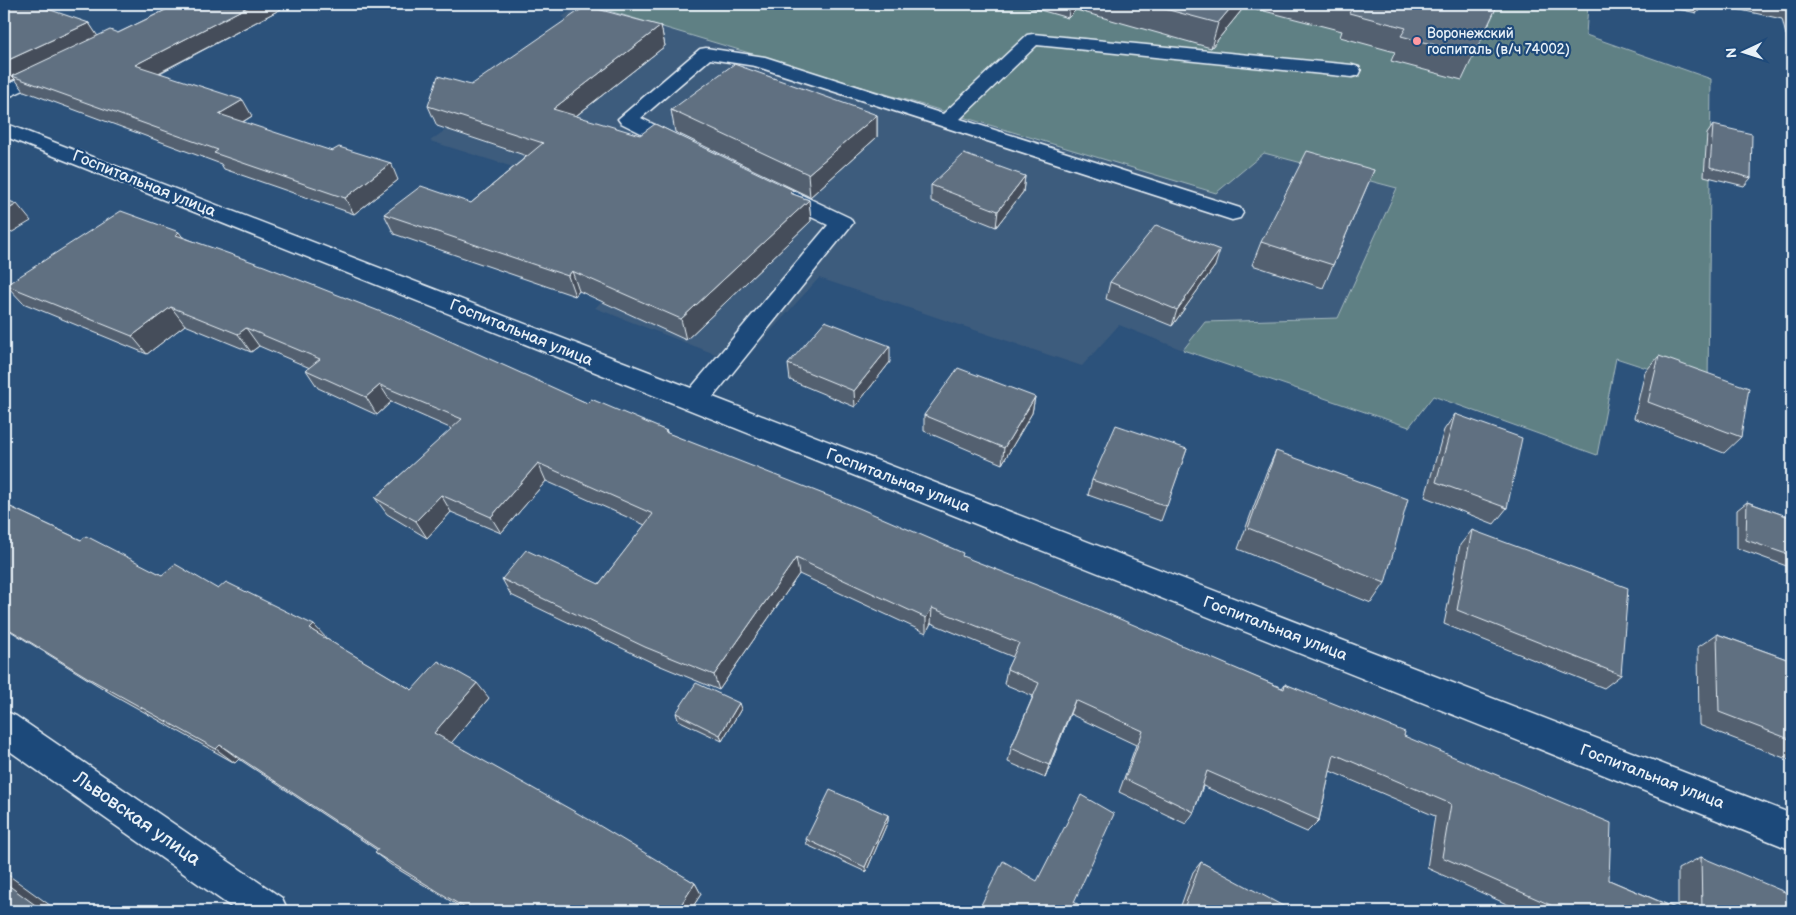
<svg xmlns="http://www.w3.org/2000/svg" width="1796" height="915" viewBox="0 0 1796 915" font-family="'Balsamiq Sans',sans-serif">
<rect width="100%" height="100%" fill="#2c527b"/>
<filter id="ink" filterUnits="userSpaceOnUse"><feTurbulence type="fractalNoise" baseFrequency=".02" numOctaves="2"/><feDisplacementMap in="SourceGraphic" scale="10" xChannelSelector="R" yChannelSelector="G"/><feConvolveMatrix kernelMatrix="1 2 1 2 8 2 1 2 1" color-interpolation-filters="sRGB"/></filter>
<g filter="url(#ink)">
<path fill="#3c5b7d" d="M580,4H1588L1586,35L1711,79L1708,388L1616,358L1597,455L1433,396L1409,427L1183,350L1119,325L1082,366L819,278L741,364L595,308L682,220L430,141L590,26L562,17Z"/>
<path fill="#5f8084" stroke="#a4b8be" d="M586,4H1588L1586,35L1711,79L1708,388L1616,358L1597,455L1433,396L1409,427L1183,350L1205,322L1338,318L1397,188L1264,153L1216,193Z"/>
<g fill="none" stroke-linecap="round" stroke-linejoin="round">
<defs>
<path id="minor" d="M1033,34L1352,65L1359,67L1361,71L1359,75L1352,77L1037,45L960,119L1240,208L1243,213L1240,218L1232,220L755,66L710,59L641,118L689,142L692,146L689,150L682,152L675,150L621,123L618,119L700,49L706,48L765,57L943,114L1027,35Z
M54,63L61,65L63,69L61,73L4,99V86Z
M4,123L691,388L828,225L769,197L766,192L769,187L777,186L785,187L850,218L853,223L713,397L1792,814V850L4,136Z
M4,711L16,716L282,898L288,911H237L4,747Z"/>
</defs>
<use href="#minor" stroke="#e8f1f8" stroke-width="3"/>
<use href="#minor" fill="#1f4a7a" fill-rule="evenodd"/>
</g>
<path fill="#53606f" stroke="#e8f1f8" d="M178,4H279L281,9L160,73L252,116L243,122L398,180L354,214L224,169L221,164L24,91L15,79L4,84V7L8,8L89,23L97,36L118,33Z
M1019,4H1498L1462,80L1391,61L1395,52L1340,37L1342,31L1245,6L1211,48L1076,10L1068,18Z
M1654,4H1703L1697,13Z
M1713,4H1792V59L1782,19Z
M661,26L665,46L576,116L809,200L811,221L686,340L579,291L575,296L394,234L384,214L471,203L527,156L437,126L428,106L471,85Z
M671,110L877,115V137L810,197L675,132Z
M1713,125L1751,178L1744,186L1704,176L1707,134Z
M1374,170L1323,288L1252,265L1261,242Z
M1025,176L1023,192L996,227L931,201V185Z
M183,237L587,403L667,431V433L963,557L1282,688L1285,684L1404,736L1609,880L1678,909V869L1701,857L1792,911H1522L1427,868L1435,816L1330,771L1319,820L1307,832L1203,786L1194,812L1186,824L1119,792L1136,745L1070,714L1045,778L1008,762L1011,748L1033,696L1004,684L1007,669L1013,657L931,623L926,633L799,574L719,690L651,662L511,595L502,579L599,584L645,525L546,481L501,533L451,512L427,538L387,514L375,498L452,429L391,402L377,415L318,388L306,370L310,368L259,346L251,352L185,325L147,354L23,303L6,285Z
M1215,266L1172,326L1106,299L1110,282Z
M1659,356L1741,437L1724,453L1634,418L1645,372Z
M890,362L855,407L790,380L788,364Z
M1035,397L1032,413L1002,464L924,431V415Z
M1455,414L1507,508L1494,524L1425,497L1444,430Z
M1187,449L1161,521L1088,495L1092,480Z
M1276,451L1385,583L1371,603L1238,549L1266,473Z
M1747,502L1792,518V568L1737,548V510Z
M4,504L81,540L162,575L218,589L329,641L412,690L489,698L451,743L695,883L701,894L690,911H467L391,865L375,853L377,850L239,759L235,763L112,694L4,627Z
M1472,530L1621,675L1604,688L1444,624L1460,545Z
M1717,634L1792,661V761L1699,725L1698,647Z
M741,709L722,741L678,720L676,713Z
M888,815V821L866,872L807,845L806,839Z
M1201,862L1284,911H1179L1193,872Z
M1335,906L1344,911H1329Z"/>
<path fill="#444e5a" stroke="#e8f1f8" d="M253,4H279L281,9L145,80L135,65Z
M1070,4H1077L1076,10L1068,18Z
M1234,4H1246L1245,6L1211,48L1218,23Z
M89,23L99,38L12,76L15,79L4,83V62Z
M661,26L665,46L559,129L553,109Z
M243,100L252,116L229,130L219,114Z
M877,115V137L810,197L808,174Z
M4,135L7,139L11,147L4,151Z
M391,163L398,180L354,214L345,198Z
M1025,176L1023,192L996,227L998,211Z
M809,200L811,221L686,340L681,319Z
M17,204L31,221L4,237V212Z
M179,232L192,250L176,235Z
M1220,250L1215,266L1172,326L1177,310Z
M572,271L579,291L575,296L568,276Z
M171,307L185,325L147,354L132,336Z
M246,328L259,346L251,352L238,334Z
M890,346V362L855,407L854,391Z
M380,385L391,402L377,415L366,397Z
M1035,397L1032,413L1002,464L1004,448Z
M538,463L546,481L501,533L491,517Z
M441,495L451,512L427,538L416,521Z
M796,558L799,574L719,690L714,675Z
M932,608L931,623L926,633V618Z
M314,625L329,641L310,629Z
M477,683L489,698L447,748L434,733Z
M1075,700L1070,714L1045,778L1049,765Z
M739,703L741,709L722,741L720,735Z
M220,745L239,759L235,763L216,749Z
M888,815V821L866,872L865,867Z
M4,872L58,911H34L4,882Z
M695,883L701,894L690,911H677Z"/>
<path fill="#617081" stroke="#e8f1f8" d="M18,4H33L89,23L4,62V7L8,8Z
M178,4H253L135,65L243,100L219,114L332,151L339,147L391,163L345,198L214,153L218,150L12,76L110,30L118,33Z
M1146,4H1234L1218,23Z
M1339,4H1498L1474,55L1401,36L1406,28L1349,13L1353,7Z
M586,6L661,26L553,109L640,135L655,124L793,190L790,193L809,200L681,319L572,271L568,276L384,214L421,186L471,203L543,143L428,106L438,76L471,85Z
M734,64L877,115L808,174L671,110Z
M1713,125L1752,134L1751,178L1710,167Z
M1307,151L1374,170L1333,265L1261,242Z
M964,154L1025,176L998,211L931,185Z
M4,199L17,204L4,212Z
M121,211L179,232L176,235L264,266L389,315L390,314L587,403L591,399L667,431L665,432L859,508L963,553L962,556L1080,602L1284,689L1285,684L1405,732L1404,736L1611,823L1609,880L1682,911H1564L1442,857L1451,804L1334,754L1319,820L1207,771L1194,812L1125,779L1143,731L1075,700L1049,765L1011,748L1039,683L1007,669L1019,643L932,608L926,618L796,558L714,675L645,647L502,579L526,550L599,584L653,514L538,463L491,517L441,495L416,521L375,498L462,419L380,385L366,397L306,370L320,359L246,328L238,334L171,307L132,336L6,285Z
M1156,225L1220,250L1177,310L1110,282Z
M825,321L890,346L854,391L788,364Z
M1659,356L1749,388L1741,437L1648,402Z
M958,368L1035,397L1004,448L924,415Z
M1455,414L1522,438L1507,508L1436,482Z
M1116,425L1187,449L1167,506L1092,480Z
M1276,451L1408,499L1385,583L1248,528Z
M1747,502L1792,518V556L1746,540Z
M4,504L81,540L86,536L162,575L175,564L218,589L226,582L314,625L310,629L412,690L438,661L477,683L434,733L595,823L695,883L677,911H470L375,853L378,849L220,745L216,749L90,679L4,626Z
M1472,530L1628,588L1621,675L1457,610Z
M1717,634L1792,661V740L1719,712Z
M696,683L739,703L720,735L676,713Z
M830,790L888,815L865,867L806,839Z
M1081,795L1114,814L1074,902L1090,911H978L1003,861L1037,881Z
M1701,857L1792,895V911H1702Z
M1201,862L1285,907L1284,911H1183Z
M4,882L38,907L34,911H4Z
M1335,906L1344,911H1334Z"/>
</g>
<circle fill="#ff9aa2" stroke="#1f4a7a" stroke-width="2" cx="1417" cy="41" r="5"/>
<g text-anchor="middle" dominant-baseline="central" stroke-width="4.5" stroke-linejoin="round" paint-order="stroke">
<g font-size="14" fill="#e8f1f8" stroke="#1f4a7a" text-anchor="start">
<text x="1427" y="33">Воронежский<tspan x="1427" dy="16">госпиталь (в/ч 74002)</tspan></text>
</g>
<g font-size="16" fill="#e8f1f8" stroke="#1f4a7a">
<text transform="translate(144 184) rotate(22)">Госпитальная улица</text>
<text transform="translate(521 333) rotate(22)">Госпитальная улица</text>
<text transform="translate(898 481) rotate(21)">Госпитальная улица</text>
<text transform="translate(1275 629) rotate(21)">Госпитальная улица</text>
<text transform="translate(1652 777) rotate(21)">Госпитальная улица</text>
</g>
<g font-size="19" fill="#e8f1f8" stroke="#1f4a7a">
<text transform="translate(137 819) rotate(35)">Львовская улица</text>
</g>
</g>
<rect width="1796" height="915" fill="none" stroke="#1f4a7a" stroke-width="20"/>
<rect x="10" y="10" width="1776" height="895" fill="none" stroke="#e8f1f8" stroke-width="2" filter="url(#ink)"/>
<g transform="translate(1744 52) rotate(266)" stroke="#1f4a7a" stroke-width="4" paint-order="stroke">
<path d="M0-4L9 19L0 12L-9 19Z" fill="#e8f1f8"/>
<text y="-8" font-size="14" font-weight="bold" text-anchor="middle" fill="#e8f1f8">N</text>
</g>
</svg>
